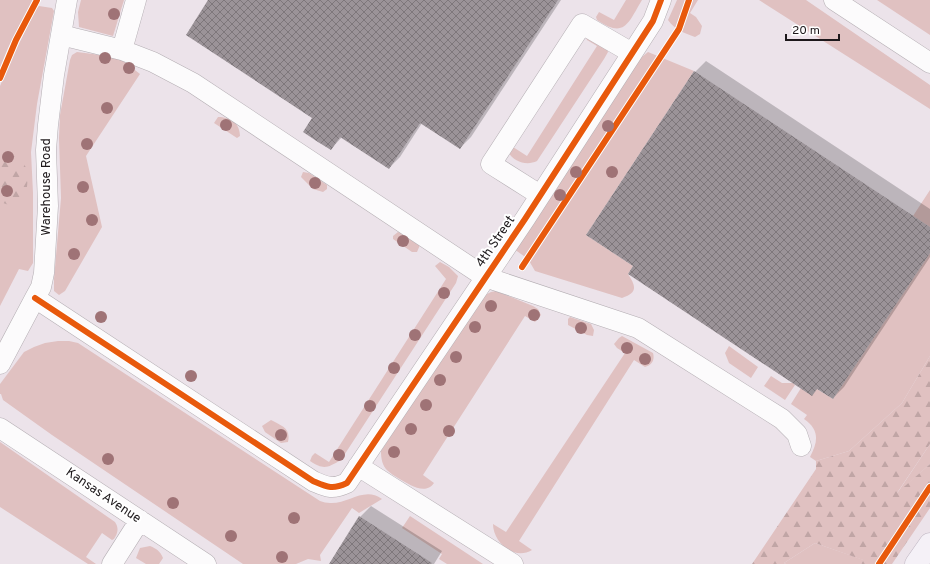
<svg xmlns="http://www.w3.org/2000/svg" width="930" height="564" viewBox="0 0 930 564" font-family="Overpass,sans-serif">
<defs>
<pattern id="forest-firs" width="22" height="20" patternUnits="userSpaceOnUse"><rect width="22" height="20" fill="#e0c1c1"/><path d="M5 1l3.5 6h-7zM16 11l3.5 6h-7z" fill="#c0a5a5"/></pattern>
<pattern id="building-cross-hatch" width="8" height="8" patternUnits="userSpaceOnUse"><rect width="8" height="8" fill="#9b9398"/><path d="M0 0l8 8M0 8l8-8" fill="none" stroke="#7e777b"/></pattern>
</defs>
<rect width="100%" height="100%" fill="#ece3ea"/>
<path fill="#e0c1c1" d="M0,0H33L8,48L0,68Z
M81,0H124L113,36L79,27L78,12Z
M626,0H642C628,23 625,39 597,20L596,17L599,12L614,20Z
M677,0H698L690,13L696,17L702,26L700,34L695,37C684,33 675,30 668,20Z
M759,0H806L930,85V109Z
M877,0H930V35Z
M39,6L52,8L54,11L37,104L31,152L33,193V263L28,271L19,269L0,306V86L10,62L36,9Z
M585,35L607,45L608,52L604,59L537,161C527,166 514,162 508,152L513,147L527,156L597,46L587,40Z
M77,52L93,54L121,59L140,74L86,156L102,227L65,291L59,295L54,291V279L61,198L59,138L60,115L70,60L72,55Z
M648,52L694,71L586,235L633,266L628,274C636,286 638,293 622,298L535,271L528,259L514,249L638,60Z
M218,117C230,117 240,123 240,136L237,138L214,123Z
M303,172L309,173L327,185V189L323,192L313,189L301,177Z
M930,190V227L913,216Z
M398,232L404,234L420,245L417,252H412L393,239V236Z
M930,253V356L902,403L849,451L816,461L810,457C818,442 820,430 804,419L807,415L791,404L801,388L817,389L833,399Z
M440,262L449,267L458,276L456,283L341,460C327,468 324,470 310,461L312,456L315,453L329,462L446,279L435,266Z
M496,291L533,306L538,309L541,315L535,322L525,316L423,475L434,483C425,496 409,484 398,478C395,476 391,474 388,471C382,466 381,458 381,451L483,296L491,292Z
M570,317L591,324L594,330L593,336L587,335L568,325V319Z
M622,336L653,353C655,360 652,365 645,367L634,360L519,541L532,550C514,561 493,542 493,524L506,532L625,353L617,348L614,344L619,338Z
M58,341H69L78,343L320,501C323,502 327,503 330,503C349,504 364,486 382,499L359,513L352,508L320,555L321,561L308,559L296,564H243L52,435L3,400L1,394H0V384L24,352L34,347L45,343Z
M729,346L758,367L751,378L729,363L725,353Z
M771,376L782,383H793L795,385L785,400L764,386Z
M271,420C282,426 291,428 288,442L281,443L265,432L262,426Z
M0,442L115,522C119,528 118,533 114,539L112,540L102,533L86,557L96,564H88L0,507Z
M930,444V464L896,495Z
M410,516L483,564H447L439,559L442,554L402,528Z
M815,543L864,560L861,564H786L784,563Z
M150,546C157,549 160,551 163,558L159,564H146L136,558L140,548Z"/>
<path fill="url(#forest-firs)" d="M11,155C16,157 21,160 24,164C30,172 27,192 24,201L12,206L3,203L0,200V159L1,157Z
M930,356V444L897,493L930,464V508L892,564H861L863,560L815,543L784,563L786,564H752L816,469V461L849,451L902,403Z"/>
<path fill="#0003" d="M210,0H561L471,137L460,148L422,123L400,157L389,168L342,137L331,149L314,118Z
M706,61L930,209V257L844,387L833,398L818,388L812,394L635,266L695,72Z
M371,506L442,551L434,564H330L360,517Z"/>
<path fill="url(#building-cross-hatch)" d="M208,0H558L460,149L420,123L389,169L340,137L331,150L318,142L303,132L312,118L186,35Z
M694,71L930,227V253L833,399L817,389L812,396L628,274L633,266L586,235Z
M359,516L432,563L431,564H329Z"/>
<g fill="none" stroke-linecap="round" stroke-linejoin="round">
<defs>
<path id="minor" d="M834,0L930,63
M61,35L122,50L153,62L193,83L485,277L638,328L782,419L797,434L801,446
M122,50L136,0
M540,195L491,164L582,24L632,53
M35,298L313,481C327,487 332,490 347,483L525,219L653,21L661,0
M0,364L35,298L41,287L44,273L48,206L46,150L48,125L54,75L67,0
M0,428L206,564
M358,466L513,564
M112,564L140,520"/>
<path id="major" d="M916,564L930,544"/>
</defs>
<use href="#minor" stroke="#b4aeb3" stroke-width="21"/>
<use href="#major" stroke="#beb5c1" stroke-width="23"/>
<use href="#minor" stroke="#fcfbfc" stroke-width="20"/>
<use href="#major" stroke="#f5f1f7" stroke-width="22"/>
<defs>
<path id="cycleway" d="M0,78L16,40L37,0
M522,267L679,29L689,0
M35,298L313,481C327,487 332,490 347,483L525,219L653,21L661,0
M879,564L930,487"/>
</defs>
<use href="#cycleway" stroke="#fff" stroke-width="8"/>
<use href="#cycleway" stroke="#e8590c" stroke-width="6"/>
</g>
<g fill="#9f7376">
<circle cx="114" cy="14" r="6"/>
<circle cx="105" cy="58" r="6"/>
<circle cx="129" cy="68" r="6"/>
<circle cx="107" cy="108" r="6"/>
<circle cx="226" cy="125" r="6"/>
<circle cx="608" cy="126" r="6"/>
<circle cx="87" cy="144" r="6"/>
<circle cx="8" cy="157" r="6"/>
<circle cx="576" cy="172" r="6"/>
<circle cx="612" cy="172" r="6"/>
<circle cx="315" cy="183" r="6"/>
<circle cx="83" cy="187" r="6"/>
<circle cx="7" cy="191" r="6"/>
<circle cx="560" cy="195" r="6"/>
<circle cx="92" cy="220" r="6"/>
<circle cx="403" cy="241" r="6"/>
<circle cx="74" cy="254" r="6"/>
<circle cx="444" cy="293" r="6"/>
<circle cx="491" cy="306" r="6"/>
<circle cx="534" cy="315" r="6"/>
<circle cx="101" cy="317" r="6"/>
<circle cx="475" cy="327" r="6"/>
<circle cx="581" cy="328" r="6"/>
<circle cx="415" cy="335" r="6"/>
<circle cx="627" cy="348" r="6"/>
<circle cx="456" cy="357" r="6"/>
<circle cx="645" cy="359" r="6"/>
<circle cx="394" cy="368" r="6"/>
<circle cx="191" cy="376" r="6"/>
<circle cx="440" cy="380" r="6"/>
<circle cx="426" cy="405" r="6"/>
<circle cx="370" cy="406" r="6"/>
<circle cx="411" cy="429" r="6"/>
<circle cx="449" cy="431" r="6"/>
<circle cx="281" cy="435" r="6"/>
<circle cx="394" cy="452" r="6"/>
<circle cx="339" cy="455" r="6"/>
<circle cx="108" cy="459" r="6"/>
<circle cx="173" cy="503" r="6"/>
<circle cx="294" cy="518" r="6"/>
<circle cx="231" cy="536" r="6"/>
<circle cx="282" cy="557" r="6"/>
</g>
<g text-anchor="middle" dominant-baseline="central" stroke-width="4" stroke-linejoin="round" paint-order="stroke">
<g font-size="13" fill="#1d181b" stroke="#fff">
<text transform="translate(47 187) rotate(-90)">Warehouse Road</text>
<text transform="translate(496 242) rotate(-56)">4th Street</text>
<text transform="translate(103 496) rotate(34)">Kansas Avenue</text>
</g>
</g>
<path d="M786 34v6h53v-6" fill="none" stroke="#1d181b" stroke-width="2"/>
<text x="792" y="34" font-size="12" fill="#1d181b" stroke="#ffffff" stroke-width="3" paint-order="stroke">20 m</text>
</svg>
